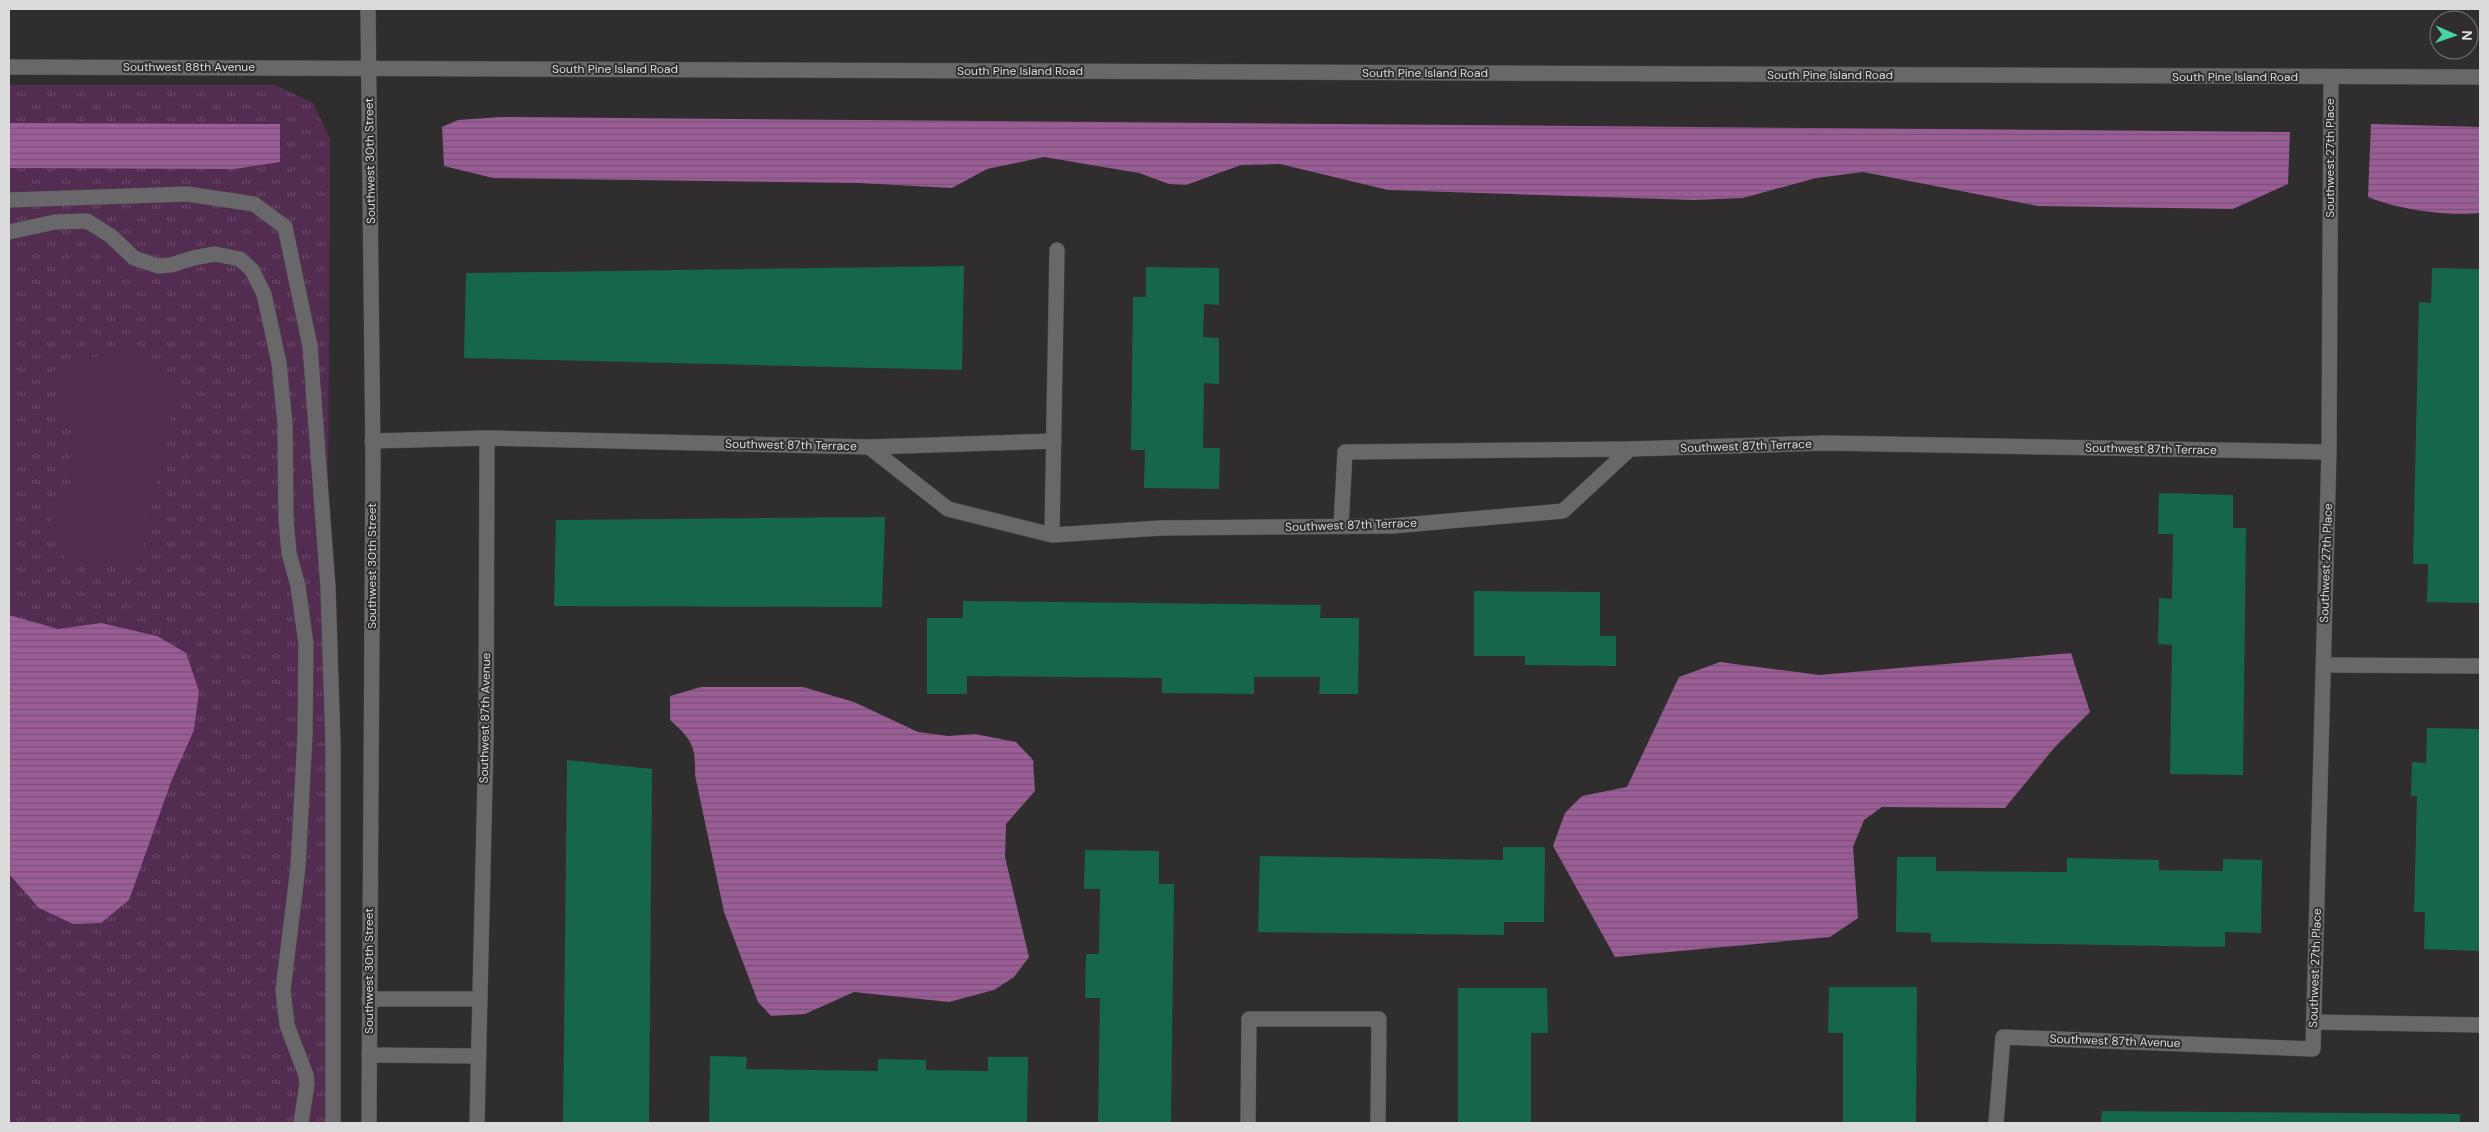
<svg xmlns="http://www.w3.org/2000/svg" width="2489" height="1132" viewBox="0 0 2489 1132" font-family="'DM Sans',sans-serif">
<defs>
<pattern id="grass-tufts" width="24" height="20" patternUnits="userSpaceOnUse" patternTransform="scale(1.25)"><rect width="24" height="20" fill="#532c51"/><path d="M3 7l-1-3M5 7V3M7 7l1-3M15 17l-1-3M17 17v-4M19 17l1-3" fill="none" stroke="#6b4a69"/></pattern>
<pattern id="water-rules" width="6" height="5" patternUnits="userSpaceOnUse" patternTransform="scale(1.25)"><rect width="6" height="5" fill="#9a5d96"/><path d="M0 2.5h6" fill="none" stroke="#775274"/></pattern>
</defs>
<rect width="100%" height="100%" fill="#302d2f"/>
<path fill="url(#grass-tufts)" d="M9,85H275L313,103L330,139L325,1123H9Z"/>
<path fill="#532c51" d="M124,350C206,379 168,397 163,458C161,477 151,491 146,508C142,521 149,537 142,549C131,567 85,574 69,561C64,557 58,549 55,543C38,513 72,494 77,467C83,440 67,426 61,403C50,367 99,352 124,350Z"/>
<path fill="url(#water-rules)" d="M501,117L2290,132L2288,184L2233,209L2038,206L1863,172L1816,178L1743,198L1694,200L1388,190L1280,164L1241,165L1186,185L1169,184L1139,173L1044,157L987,169L952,188L859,183L493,178L444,166L442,127L458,120Z
M9,123L280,124V162L234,169L9,168Z
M2371,124L2480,127V213C2447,216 2399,210 2368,197Z
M9,615L58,629L101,623L157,636L186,653L199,691L194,730L171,782L129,900L101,923L73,924L39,908L9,874Z
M2071,653L2090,712L2054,748L2005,808L1882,807L1864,820L1853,847L1858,918L1830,937L1615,957L1553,846L1565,813L1582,796L1627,787L1679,677L1720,662L1819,675Z
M701,687H803L854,702L918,732L948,736L975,734L1016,742L1033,760L1035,791L1006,824L1005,857L1029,957L1014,977L994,990L949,1002L854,992L805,1014L771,1016L758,1002L724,912L695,775C696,745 691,739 670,720V696Z"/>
<path fill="#16674a" d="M964,266L962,370L464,358L466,273Z
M1146,267L1219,268V305L1204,304L1203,337L1219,338V384L1204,383L1203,448H1220L1219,489L1144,488L1145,450H1131L1133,297H1146Z
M2432,268L2480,269V603L2427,602L2428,564H2413L2419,302L2431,303Z
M2159,493L2233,495V528H2246L2243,775L2170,774L2172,645L2158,644L2159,598L2172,599L2173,534H2158Z
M885,517L882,607L554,606L556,520Z
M1474,591L1600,592V636H1616V666L1525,665V656H1474Z
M963,601L1321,605L1320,618H1359L1358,694H1319L1320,677H1254V694L1162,693V678L967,676V694H927V618H963Z
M2427,728L2480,729V951L2424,949L2425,912H2414L2417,796H2411L2412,762L2426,763Z
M567,760L652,769L649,1123H563Z
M1503,847H1545L1544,922H1504V935L1258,932L1260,856L1503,860Z
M1085,850L1159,851V884H1174L1171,1123H1098L1100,998H1085L1086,954H1099L1100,889H1084Z
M1897,857H1936V871L2067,872V858L2159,860V870L2223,871V859L2262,860L2261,933L2225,932V947L1931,942V933L1896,932Z
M1829,987H1917L1916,1123H1843V1033H1828Z
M1458,988H1547L1548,1033H1531V1123H1458Z
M710,1056L747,1057L746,1069L878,1071V1059L926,1060V1070L988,1071V1057H1028L1027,1123H709Z
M2102,1111L2460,1114V1123H2101Z"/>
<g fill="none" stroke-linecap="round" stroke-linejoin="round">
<defs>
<path id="lane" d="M9,200L187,194L254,204L285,227L310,346L328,588L333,745V1123
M9,232L55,222L87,221L111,236L134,258L158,266L171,265L193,258L215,254L240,259L252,270L264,294L279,363L285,424L286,519L289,553L298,586L306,644L305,735L298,867L283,990L287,1025L306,1075L307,1084L301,1123
M869,447L1054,441
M1341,526L1345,452L1630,449
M2324,665L2480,666
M2314,1022L2480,1025
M1248,1123L1249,1019H1379L1378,1123"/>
<path id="street" d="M372,441L487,438L869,447L948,509L1052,535L1161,528L1392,526L1563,511L1630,449L1826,443L2329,452
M1052,535L1057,250
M369,999H480
M369,1055L479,1056
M477,1123L486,738L487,438
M1996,1123L2003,1037L2313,1049L2329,452L2331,77"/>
<path id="secondary" d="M368,9L373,457L369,1123
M9,67L2480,77"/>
</defs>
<use href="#lane" stroke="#4b484b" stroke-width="16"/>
<use href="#street" stroke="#4b484b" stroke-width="16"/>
<use href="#secondary" stroke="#4b484b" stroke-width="16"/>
<use href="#lane" stroke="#6a676a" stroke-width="15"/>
<use href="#street" stroke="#6a676a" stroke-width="15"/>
<use href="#secondary" stroke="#6a676a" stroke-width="15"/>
</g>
<g text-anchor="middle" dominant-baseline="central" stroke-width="4" stroke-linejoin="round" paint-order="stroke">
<g font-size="12" fill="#dcdbdc" stroke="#302d2f">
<text x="189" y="67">Southwest 88th Avenue</text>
<text x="615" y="69">South Pine Island Road</text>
<text x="1020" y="71">South Pine Island Road</text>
<text x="1425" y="73">South Pine Island Road</text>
<text x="1830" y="75">South Pine Island Road</text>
<text x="2235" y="77">South Pine Island Road</text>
<text transform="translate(2330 158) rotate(-90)">Southwest 27th Place</text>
<text transform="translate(370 161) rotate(-91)">Southwest 30th Street</text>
<text transform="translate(791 445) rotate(1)">Southwest 87th Terrace</text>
<text transform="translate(1746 446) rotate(-2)">Southwest 87th Terrace</text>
<text transform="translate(2151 449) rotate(1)">Southwest 87th Terrace</text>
<text transform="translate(1351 525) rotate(-2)">Southwest 87th Terrace</text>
<text transform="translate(2326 563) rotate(-88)">Southwest 27th Place</text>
<text transform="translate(372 566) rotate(-90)">Southwest 30th Street</text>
<text transform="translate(485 718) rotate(-89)">Southwest 87th Avenue</text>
<text transform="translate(2315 968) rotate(-88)">Southwest 27th Place</text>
<text transform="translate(369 971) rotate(-90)">Southwest 30th Street</text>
<text transform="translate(2115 1041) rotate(2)">Southwest 87th Avenue</text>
</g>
</g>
<rect width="2489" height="1132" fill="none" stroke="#dcdbdc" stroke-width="20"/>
<g transform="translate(2454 35) rotate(92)"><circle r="24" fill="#302d2f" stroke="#757374"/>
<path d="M0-4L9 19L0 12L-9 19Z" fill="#45d49f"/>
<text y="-8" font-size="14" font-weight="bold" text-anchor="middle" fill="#dcdbdc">N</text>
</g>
</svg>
